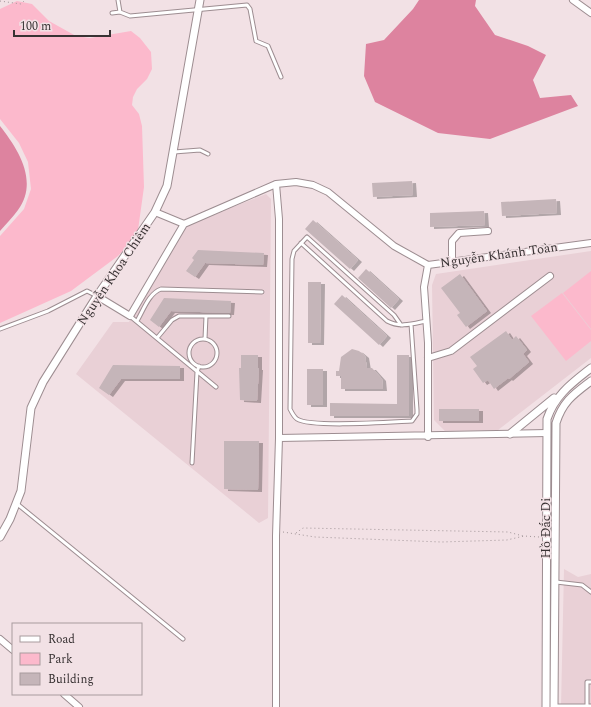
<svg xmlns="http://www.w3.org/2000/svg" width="591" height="707" viewBox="0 0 591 707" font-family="Spectral,serif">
<defs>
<filter id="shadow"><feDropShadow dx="4" dy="2" stdDeviation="0" flood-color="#0004"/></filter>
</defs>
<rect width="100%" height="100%" fill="#f2e1e5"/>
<path fill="#e9d0d6" d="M266,194L271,199L268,518L259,523L76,374L113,322H129L186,225Z
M591,251V358L498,430L445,431L434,420L432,285L436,274Z
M564,569L578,577L591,574V707H561Z"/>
<path fill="#fcb9cc" d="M17,1L32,4L49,21L76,36L90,38L131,31L140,38L151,52L152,69L147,79L137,89L133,97L132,105L139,114L142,126L144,187L138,230L132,241L118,256L71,291L0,323V236L24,209L31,189L28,162L19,143L0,119V9Z
M591,271V329L563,293Z
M562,293L591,330V341L566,361L531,316Z"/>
<path fill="#dd839f" d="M419,0H476L475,6L495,35L528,46L546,55L533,80L540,98L571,95L578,106L490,139L438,133L375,102L364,76L366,44L384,40L413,9Z
M0,126C18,149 39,181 18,210C13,217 6,224 0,231Z"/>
<path fill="#c5b5b9" filter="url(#shadow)" d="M412,181L413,195L373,197L372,183Z
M556,199L557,213L502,216L501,202Z
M484,211L485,225L430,227V213Z
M313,220L358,260L350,269L305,229Z
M198,250L264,253L263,265L205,263L195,277L186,271L194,260L192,258Z
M366,269L399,299L391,308L358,278Z
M460,274L487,311L466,327L457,315L460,313L441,288Z
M308,282H321L320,343H308Z
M342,295L387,336L379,345L334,304Z
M164,298L231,301L230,313L171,311L159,327L150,320Z
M506,331L512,340L516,336L527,350L523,354L529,362L509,379L508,378L494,389L488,380L483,383L473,369L477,366L470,357Z
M352,349L359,351L365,356L367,368H372L382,379L383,389H341V376H336V371H339L341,357Z
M241,355H258V368H259L257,401L240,400L239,368H241Z
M397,355H409V416H330V403L397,404Z
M113,365L180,366V379H121L109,395L99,388Z
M307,369H323V405H307Z
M439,409H479V421H439Z
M224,441H259L258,490L224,489Z"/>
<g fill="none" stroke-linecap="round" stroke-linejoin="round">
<defs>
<path id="service" d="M120,12L130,16L247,5L250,9L256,41L268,46L281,77
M112,13L120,12L118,0
M174,152L200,150L208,154
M301,243L387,321C400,328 412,324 426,321
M130,316L216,387
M137,321C143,311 149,293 161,289L262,292
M401,325L394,315L307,237L294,251L292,259L290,409C292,413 294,417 297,419C311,428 391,422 412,421L417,414V410L411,324
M0,329L48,311L87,291L97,296
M157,338L172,320L179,316H229
M205,339L206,316
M189 353a14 14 0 1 1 28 0a14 14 0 1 1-28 0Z
M192,463L197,372L199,366
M16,503L183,639
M556,582L582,585L591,592
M555,706H591
M587,706V682H591"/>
<path id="minor" d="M573,0L591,13
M276,184L279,219V438L276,536V707
M155,212L184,224L276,184L296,182L313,185L328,192L394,246L428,265L591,243
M452,262V241L459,233L488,231
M97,296L130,316L184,224
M428,358L451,351L550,276
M428,437V343L424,287L428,265
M279,438L547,433
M0,639L13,650
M64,694L79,707"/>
<path id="tertiary" d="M510,434L554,398
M0,537L10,519L21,491L31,408L43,382L97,296L155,212L167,186L200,0
M546,707L547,419C555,395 572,383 591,368
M554,707L556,423C563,401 574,394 591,381"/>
</defs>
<use href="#service" stroke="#9d8d91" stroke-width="5"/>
<use href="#minor" stroke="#9d8d91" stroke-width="8"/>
<use href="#tertiary" stroke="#9d8d91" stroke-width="9"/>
<path stroke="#a19598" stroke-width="1" stroke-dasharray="1 3" stroke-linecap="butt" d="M0,1L21,4L25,0
M283,532L315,537L441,542L507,540L524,536L539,537
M296,533L303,528L508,532L523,536"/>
<use href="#service" stroke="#fff" stroke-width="3"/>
<use href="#minor" stroke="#fff" stroke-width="6"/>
<use href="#tertiary" stroke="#fff" stroke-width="7"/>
</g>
<g text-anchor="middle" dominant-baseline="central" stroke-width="3" stroke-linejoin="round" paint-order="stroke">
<g font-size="13" fill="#383233" stroke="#f2e1e5">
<text transform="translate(499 255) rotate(-8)">Nguyễn Khánh Toàn</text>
<text transform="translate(114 274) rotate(-56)">Nguyễn Khoa Chiêm</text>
<text transform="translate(546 528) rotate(-90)">Hồ Đắc Di</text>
</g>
</g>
<rect x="12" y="623" width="130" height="72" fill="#f2e1e5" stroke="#a89b9e"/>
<rect x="20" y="636" width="20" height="6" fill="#ffffff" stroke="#a89b9e"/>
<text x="48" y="643" font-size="12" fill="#383233">Road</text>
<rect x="20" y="653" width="20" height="12" fill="#fcb9cc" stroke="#a89b9e"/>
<text x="48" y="663" font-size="12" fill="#383233">Park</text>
<rect x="20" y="673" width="20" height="12" fill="#c5b5b9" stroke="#a89b9e"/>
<text x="48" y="683" font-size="12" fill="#383233">Building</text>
<path d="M14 30v6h96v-6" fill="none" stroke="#383233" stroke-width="2"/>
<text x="20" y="30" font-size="12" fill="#383233" stroke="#f2e1e5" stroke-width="3" paint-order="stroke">100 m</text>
</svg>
